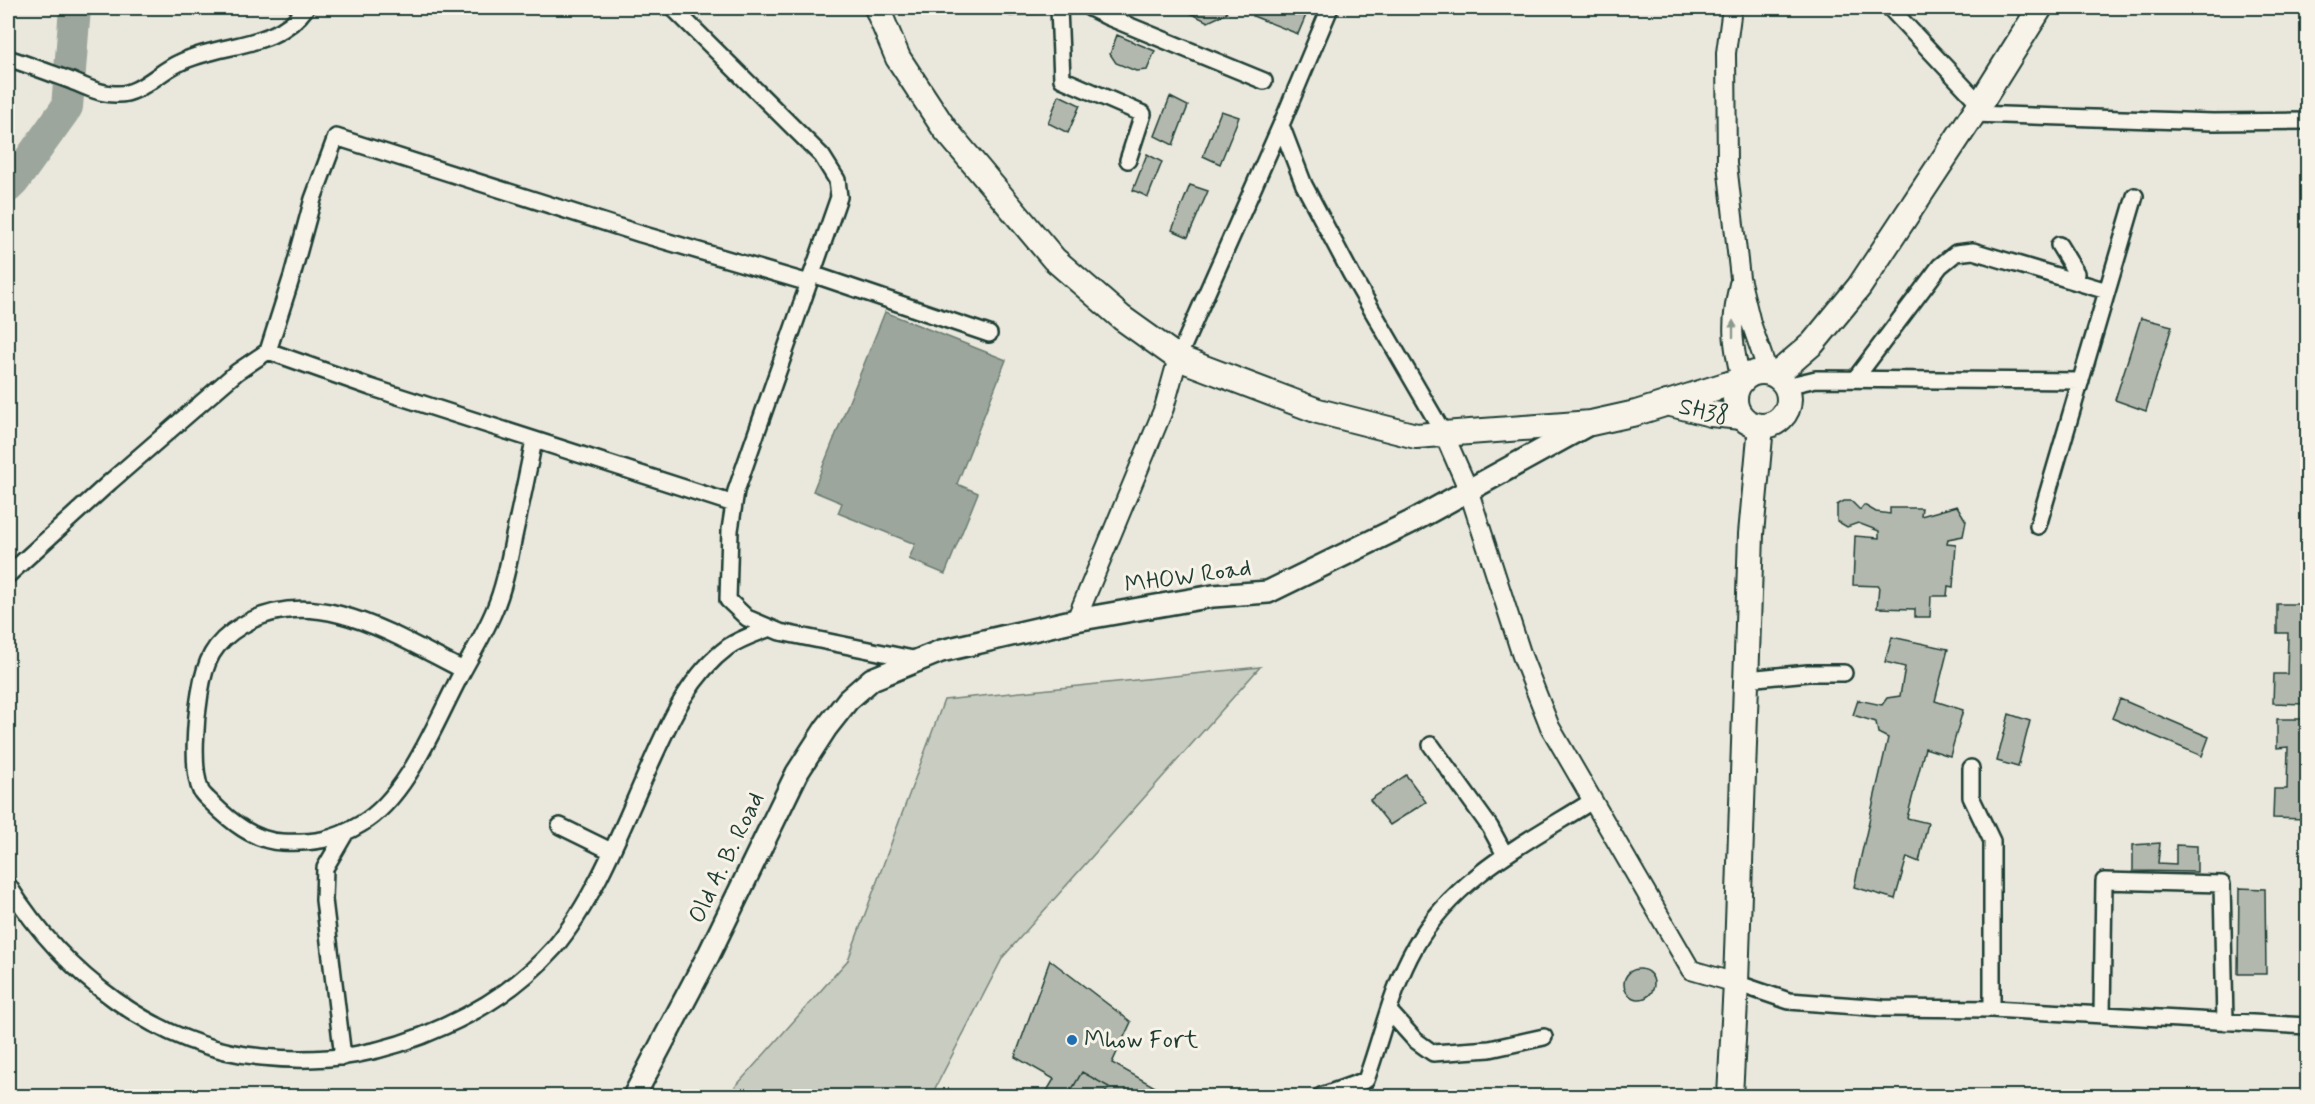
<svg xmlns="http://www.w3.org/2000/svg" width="2315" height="1104" viewBox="0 0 2315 1104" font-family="Mynerve,sans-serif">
<rect width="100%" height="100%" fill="#eae8dd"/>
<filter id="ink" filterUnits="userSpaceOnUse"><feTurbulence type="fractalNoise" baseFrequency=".0167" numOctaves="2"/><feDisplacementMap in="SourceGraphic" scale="12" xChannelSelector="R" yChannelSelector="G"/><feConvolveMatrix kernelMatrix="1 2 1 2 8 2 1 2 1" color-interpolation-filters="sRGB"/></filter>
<g filter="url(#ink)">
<path fill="#c8ccc1" stroke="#74847a" stroke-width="1.5" d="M1260,667L1003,957L931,1096H727L848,960L944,700Z"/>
<path fill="#9ca69c" stroke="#6a7c72" stroke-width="1.5" d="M885,312L1006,360L957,484L978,493L945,574L909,559L915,544L838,513L842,503L813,491Z"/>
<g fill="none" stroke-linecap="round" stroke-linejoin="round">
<path stroke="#9ca69c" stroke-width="32" d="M8,187L14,181L67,107L75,8"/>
</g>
<path fill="#b2b8ae" stroke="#1f3d34" stroke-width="1.5" d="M1009,8H1044V13L1010,16Z
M1188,8H1225L1227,13L1208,22L1190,13Z
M1257,8H1309L1298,34L1253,16Z
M1117,35L1155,51L1147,70L1136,71L1116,63L1110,54Z
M1059,95L1080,105L1068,133L1048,123Z
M1170,97L1188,106L1173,145L1155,136Z
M1221,111L1239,117L1220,164L1203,156Z
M1147,154L1162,162L1148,197L1133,190Z
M1190,185L1208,191L1188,237L1172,230Z
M2141,318L2172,326L2146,411L2115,400Z
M1844,501H1851L1860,510L1864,505L1876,512L1890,514V508H1922L1921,516L1957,506L1966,521L1963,536L1948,539L1947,544L1956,545L1953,587L1948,586L1947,596H1931L1930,617H1915V609L1877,608L1879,586L1853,585L1855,536L1879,538V531L1858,523L1847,527L1837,521V505Z
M2277,604H2308V704L2273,703L2274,674H2287L2288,633H2277Z
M1892,637L1948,649L1935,701L1963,710L1950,756L1925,748L1907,818L1928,823L1919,862L1907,857L1895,899L1854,887L1888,738L1878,733L1876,722L1853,715L1858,700L1882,705L1887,698L1900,696L1905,667L1885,662Z
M2120,699L2209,737L2202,756L2112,718Z
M2009,714L2030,721L2018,767L1997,761Z
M2277,719H2308V819L2273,818L2274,789H2287L2288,747L2277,748Z
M1406,775L1426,802L1390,825L1370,800Z
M2160,843L2158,863L2176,864V845L2197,846V872L2133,871V845Z
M2239,888L2265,889L2266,974H2238Z
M1050,960L1131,1022L1112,1063L1171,1096H1103L1109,1087L1082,1072L1068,1096H1044L1054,1079L1015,1057Z
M1050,960L1131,1022L1112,1063L1171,1096H1044L1054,1079L1015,1057Z
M1624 984a15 15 0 1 1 30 0a15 15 0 1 1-30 0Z"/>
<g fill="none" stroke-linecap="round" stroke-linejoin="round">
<defs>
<path id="minor" d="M673,8L822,156L837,180L839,197L736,491L730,530L728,600L747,618L780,632L918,660
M1059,8L1062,79L1143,114L1128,160
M1090,8L1108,17L1264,81
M1890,8L1980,104
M8,58C29,65 50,73 72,81C86,87 100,94 115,94C139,96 158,72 179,63C221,42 276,50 306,8
M1973,114L2213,122L2308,121
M1281,125L1304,185L1351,274L1444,434
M2059,245L2076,273L2075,281
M812,274L989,334
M268,351L370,387L734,504
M1178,358L1281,125L1330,8
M1855,379L1940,266L1956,253L1973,251L2107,291
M1786,386L1816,379L2081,381
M2038,526L2135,196
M8,575L110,482L237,372L268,351L292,276L313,199L336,137L641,234L809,283
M463,670C397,637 314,581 241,626C213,643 205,661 200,693C196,717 191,769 201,791C203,795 208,799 211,802C230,821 254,841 282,842C313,843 333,841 361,824C406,798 434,726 458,680C470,657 484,635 494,611C504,588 509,561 514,536C521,504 528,472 534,440
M1747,679L1808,673H1844
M1431,745L1490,827L1505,855
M1971,768V797L1992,841V1009
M560,826L611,851
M8,885C63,973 155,1047 262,1057C328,1064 384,1054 445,1026C485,1008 524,982 554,948C596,898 624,823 651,763C670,721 689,676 728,647C741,638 755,634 770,628
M1736,983L1789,1001L1883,1008L1992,1009L2308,1026
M1389,1011L1415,1040L1433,1053L1490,1049L1544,1037
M2102,1015L2104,881L2222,884L2225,1022
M343,1057L324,900L325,868L346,832
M1321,1096L1366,1080C1382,1036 1392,987 1415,947C1454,877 1527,842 1592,801"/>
<path id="tertiary" d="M1732,8L1726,53L1727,164L1740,278L1751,323L1768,372
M1739,284C1730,324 1732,341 1741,380
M1444,434L1468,489L1522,656L1550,727L1691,970L1736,983
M1076,620L1164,408L1178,358"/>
<path id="secondary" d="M634,1096L709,954L797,773L826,728L848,700L872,679L941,651L1076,620L1213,596L1268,592L1411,522L1589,424"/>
<g id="primary">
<path d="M877,8L898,58L944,128L1054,259L1122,318L1178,358L1318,411L1416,436L1591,423L1636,413L1741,380"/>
<circle cx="1762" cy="399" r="27"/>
<path d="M1776,375L1813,343L1859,287L1980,104L2040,8"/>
<path id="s1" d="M1667,403L1711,414L1741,417"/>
<path d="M1730,1096L1736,983L1751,534L1761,426"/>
</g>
</defs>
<use href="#minor" stroke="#1f3d34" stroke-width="20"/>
<use href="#tertiary" stroke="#1f3d34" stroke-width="22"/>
<use href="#secondary" stroke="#1f3d34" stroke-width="26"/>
<use href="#primary" stroke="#1f3d34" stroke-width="28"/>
<use href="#minor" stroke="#f7f3e8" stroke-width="15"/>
<use href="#tertiary" stroke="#f7f3e8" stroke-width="18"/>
<use href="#secondary" stroke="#f7f3e8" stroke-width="21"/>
<use href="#primary" stroke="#f7f3e8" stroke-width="24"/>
</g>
<defs><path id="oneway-solid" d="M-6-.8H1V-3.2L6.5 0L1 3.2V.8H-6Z" transform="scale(1.5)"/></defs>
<use fill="#8b988e" href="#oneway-solid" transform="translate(1733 329) rotate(-90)"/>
</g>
<circle fill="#1f6fb2" stroke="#f7f3e8" stroke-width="2" cx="1072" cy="1040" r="6"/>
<g text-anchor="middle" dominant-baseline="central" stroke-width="6" stroke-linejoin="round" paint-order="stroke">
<g font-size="24" fill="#1f3d34" stroke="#f7f3e8">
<text stroke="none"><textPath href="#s1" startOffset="38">SH38</textPath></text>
<text transform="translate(1188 577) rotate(-8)">MHOW Road</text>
<text transform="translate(727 858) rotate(-64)">Old A. B. Road</text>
</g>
<g font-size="24" fill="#1f3d34" stroke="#f7f3e8" text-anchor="start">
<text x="1084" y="1040">Mhow Fort</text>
</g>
</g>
<rect width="2315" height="1104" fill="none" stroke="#f7f3e8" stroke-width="30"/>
<rect x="15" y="15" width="2285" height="1074" fill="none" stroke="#1f3d34" stroke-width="2" filter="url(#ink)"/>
</svg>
